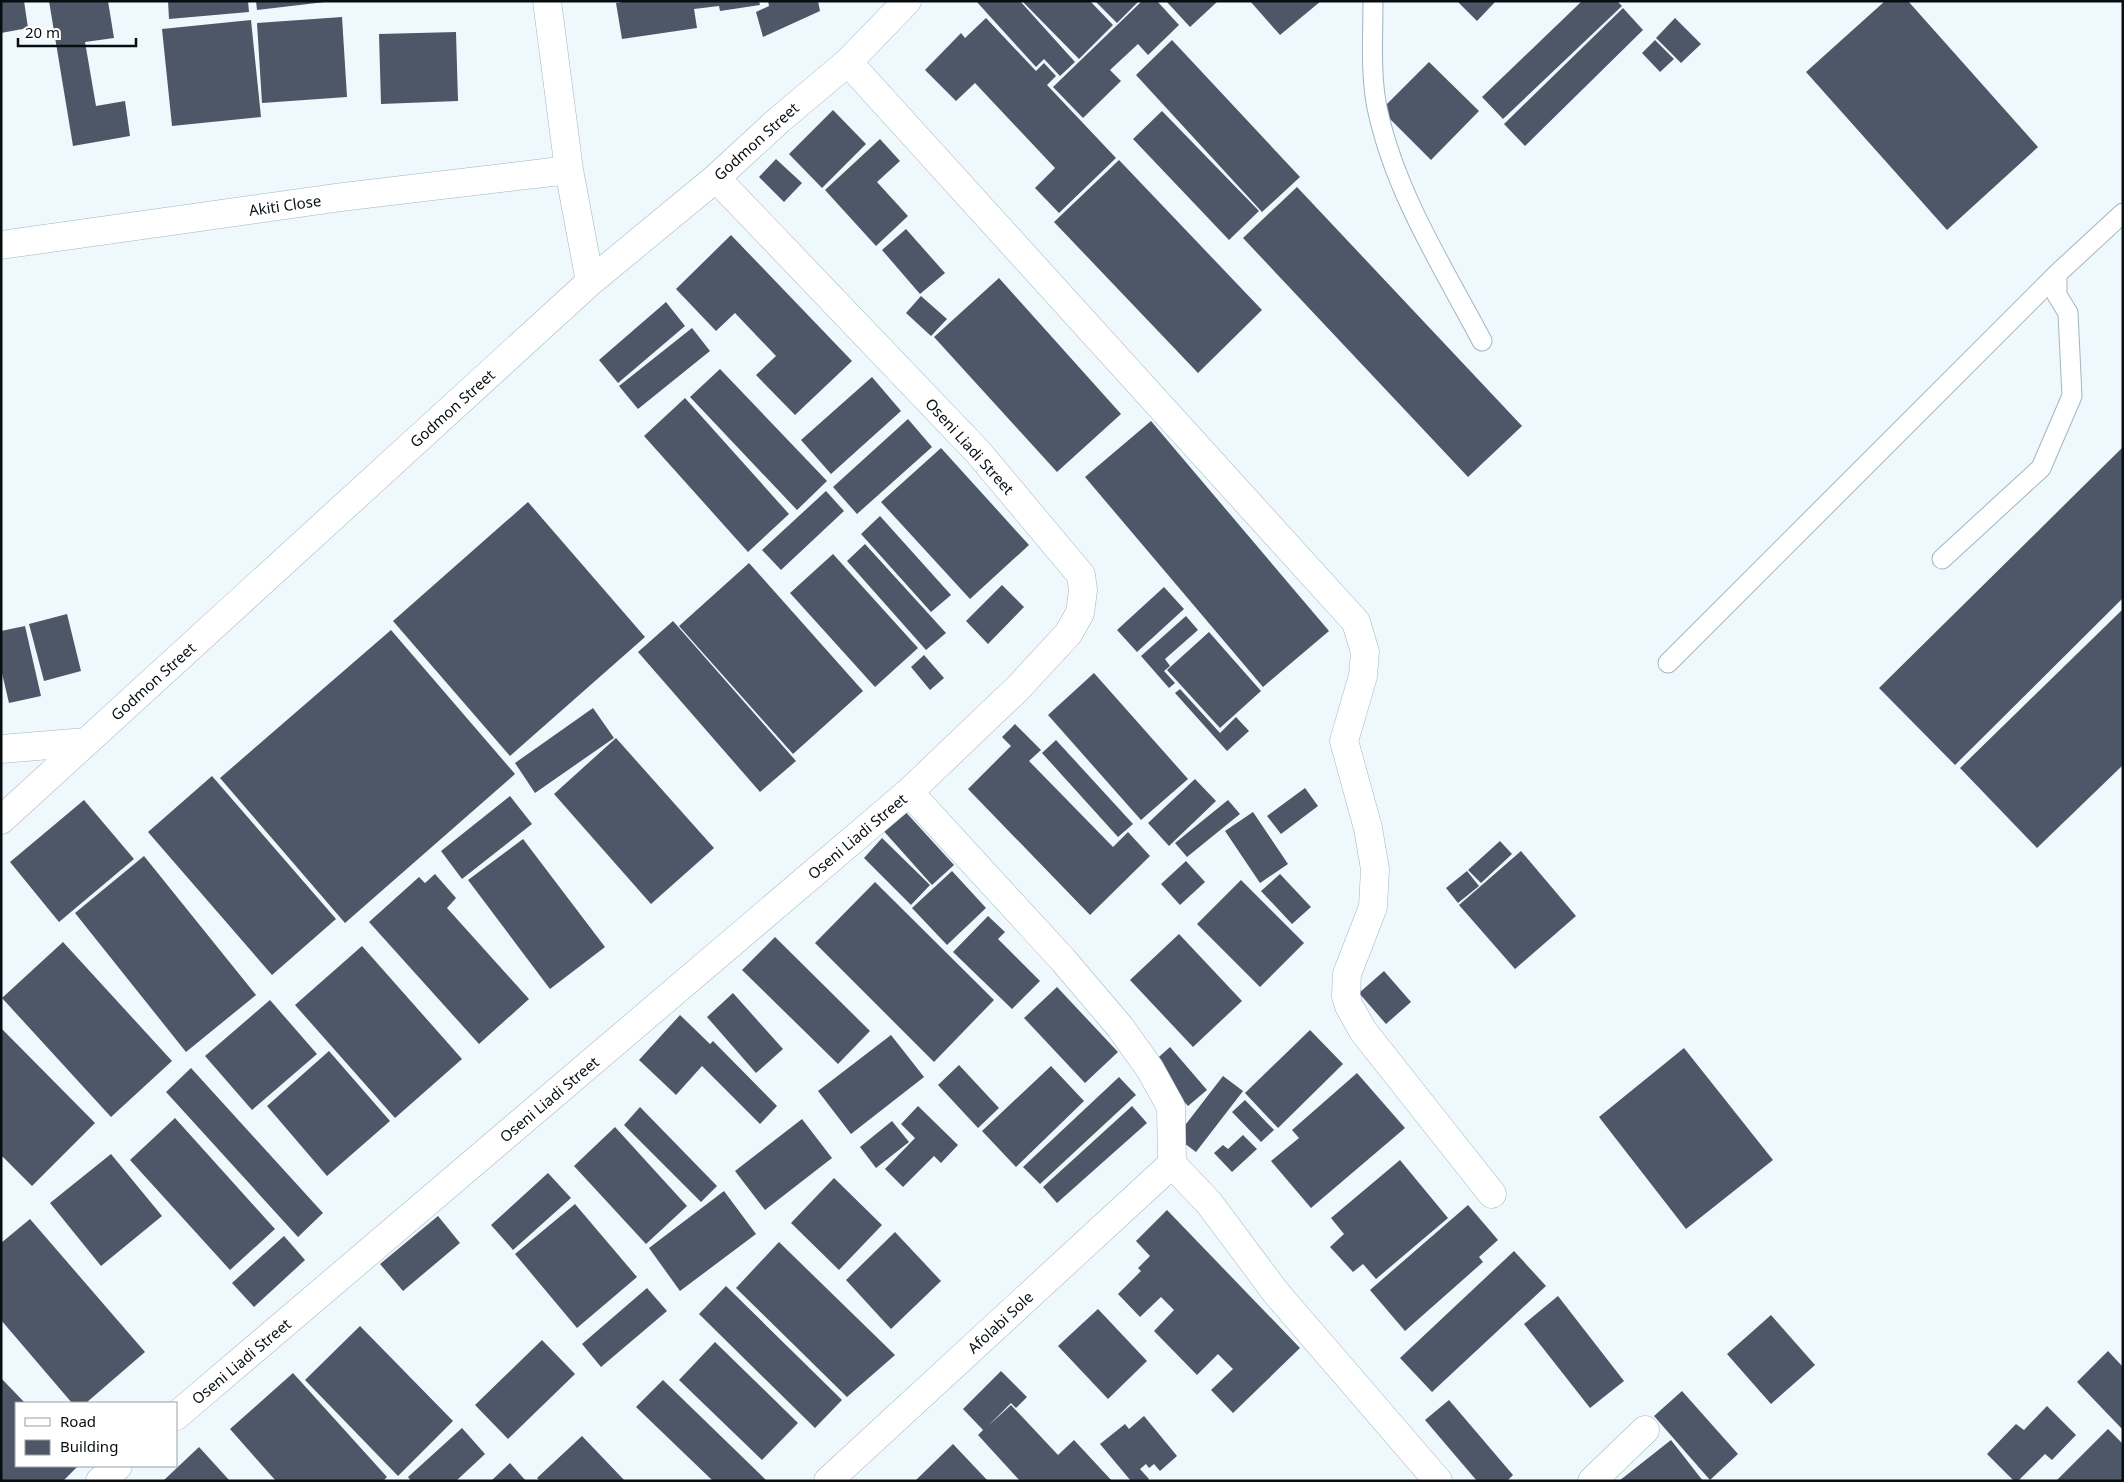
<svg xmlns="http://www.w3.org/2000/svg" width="2124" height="1482" viewBox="0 0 2124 1482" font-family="'Noto Sans',sans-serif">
<rect width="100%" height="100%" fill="#eff8fd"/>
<path fill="#4e5767" d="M1,1H24L28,28L1,33Z
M49,1H108L114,38L85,42L96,106L125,101L130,136L73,146Z
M168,1H248L249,12L169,19Z
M256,1H325V2L257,10Z
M628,1H759L760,5L720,11L719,6L694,9L697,28L622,39L616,3Z
M768,1H818L820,11L763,37L756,12L769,6Z
M976,1H1020L1075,62L1060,76L1044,59L1036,67Z
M1022,1H1090L1113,25L1079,59Z
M1095,1H1139L1117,23Z
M1142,1H1157L1179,25L1148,55L1138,44L1110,70L1121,81L1083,118L1053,87Z
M1166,1H1218L1190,27Z
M1250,1H1321L1280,35Z
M1457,1H1496L1477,21Z
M1582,1H1617L1622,6L1503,119L1482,97Z
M1885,1H1908L2038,147L1947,230L1806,72Z
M1623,8L1643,30L1525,146L1504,124Z
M342,17L347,97L262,103L257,23Z
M986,18L1036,71L1044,63L1056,76L1047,85L1116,158L1059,213L1035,188L1055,168L975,83L956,101L925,70L961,33L965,38Z
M1675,18L1701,44L1681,63L1656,38Z
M251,20L261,117L172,126L162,29Z
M456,32L458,101L381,104L379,34Z
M1172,40L1300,177L1262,212L1136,75Z
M1655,40L1674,59L1660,72L1642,53Z
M1429,62L1479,111L1431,160L1381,110Z
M833,110L866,144L822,188L789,154Z
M1162,111L1259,211L1229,240L1133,139Z
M880,139L900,161L877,182L908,216L876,246L825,190Z
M776,159L802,183L784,202L759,177Z
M1119,160L1262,310L1198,373L1054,222Z
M1297,187L1522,426L1468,477L1243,238Z
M906,229L945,273L920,294L882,250Z
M731,235L852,361L795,415L756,375L776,356L735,313L716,331L676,289Z
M999,278L1121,414L1057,472L934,337Z
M921,296L947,319L931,336L906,313Z
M666,302L685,326L618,383L599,360Z
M692,328L710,351L638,409L619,386Z
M720,369L827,481L797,510L690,397Z
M872,377L901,411L831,474L801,440Z
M685,398L789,514L748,552L644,436Z
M908,419L932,447L857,514L833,487Z
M1151,421L1329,631L1263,687L1085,477Z
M2123,447V598L1955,765L1879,688Z
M941,448L1029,545L970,599L881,502Z
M826,491L844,511L781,570L762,550Z
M528,502L645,637L510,756L393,621Z
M880,516L951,595L931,612L861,534Z
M865,544L946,633L926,650L847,561Z
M833,554L918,648L875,687L790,593Z
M749,563L863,691L793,754L679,626Z
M1002,585L1024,607L988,644L966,621Z
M1164,587L1184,609L1137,652L1117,630Z
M2123,609V765L2037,848L1960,768Z
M67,614L81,671L44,681L29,624Z
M1186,616L1198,630L1165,659L1170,666L1164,671L1175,683L1169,688L1141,656Z
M673,621L796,761L760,792L638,652Z
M25,626L41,696L9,703L1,669V631Z
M391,630L515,774L345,923L220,778Z
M1209,632L1261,691L1220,728L1167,670Z
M924,655L944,678L930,690L911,667Z
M1094,673L1188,779L1141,820L1048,715Z
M1180,689L1220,733L1236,717L1249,731L1227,751L1175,693Z
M593,708L614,738L535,793L515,763Z
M1015,724L1041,750L1029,761L1113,847L1128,832L1150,856L1090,915L968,789L1011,746L1002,737Z
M616,738L714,848L651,904L554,794Z
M1056,740L1133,824L1118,837L1042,753Z
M212,776L336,919L272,975L148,832Z
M1195,779L1216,801L1169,846L1148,823Z
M1305,788L1318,806L1281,834L1267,816Z
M510,796L532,824L462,879L441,851Z
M84,800L134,859L59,922L10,862Z
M1228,800L1240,814L1187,857L1175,843Z
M902,808L954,865L932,885L881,828Z
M1253,812L1288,864L1260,883L1225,831Z
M882,838L930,885L911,905L864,858Z
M523,839L605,947L550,989L468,880Z
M1500,841L1512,854L1481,883L1468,870Z
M1521,851L1576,916L1515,969L1459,905Z
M144,856L256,995L186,1052L75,913Z
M1186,861L1205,882L1180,905L1161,884Z
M952,871L986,908L947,945L912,908Z
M1467,871L1479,886L1458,903L1446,888Z
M435,874L456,898L447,908L529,999L479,1044L369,922L419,877L425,883Z
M1280,874L1311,907L1292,924L1261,891Z
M1241,880L1304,943L1260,987L1197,924Z
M875,882L994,1000L934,1062L815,943Z
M988,916L1005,932L998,939L1040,981L1012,1009L953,952Z
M1179,934L1242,1001L1193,1047L1130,980Z
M775,937L870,1031L838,1064L742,970Z
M63,942L172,1061L111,1117L2,998Z
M362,946L462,1059L395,1118L295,1005Z
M1384,971L1411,1002L1386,1024L1359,993Z
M1057,987L1118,1052L1085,1083L1024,1018Z
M733,993L783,1049L756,1073L707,1017Z
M270,1000L317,1054L252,1110L205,1056Z
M680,1015L710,1044L713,1041L777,1106L760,1124L702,1066L676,1095L639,1060Z
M1,1028L95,1123L32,1186L1,1155Z
M1310,1030L1343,1064L1278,1128L1245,1093Z
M891,1035L924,1077L851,1134L818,1091Z
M1170,1047L1207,1090L1188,1106L1151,1064Z
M1684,1048L1773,1160L1686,1229L1599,1117Z
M329,1051L390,1121L327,1176L267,1106Z
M959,1065L999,1108L978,1128L938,1085Z
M1051,1066L1084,1101L1016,1167L982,1131Z
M191,1068L323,1213L298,1237L166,1092Z
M1357,1073L1405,1128L1311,1208L1271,1161L1299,1138L1292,1130Z
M1223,1076L1243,1091L1196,1152L1176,1137Z
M1119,1077L1136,1095L1040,1184L1023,1167Z
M1245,1100L1274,1130L1261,1142L1232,1112Z
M918,1106L958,1145L941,1163L934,1156L903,1187L885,1169L915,1138L901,1124Z
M1132,1106L1147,1123L1057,1203L1043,1187Z
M640,1107L717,1186L701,1202L624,1125Z
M175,1118L275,1229L230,1270L130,1160Z
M802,1119L832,1158L765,1210L735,1171Z
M892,1121L909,1142L876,1168L860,1147Z
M615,1127L687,1206L646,1244L574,1166Z
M1243,1135L1257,1149L1232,1172L1214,1153L1223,1145L1228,1149Z
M111,1154L162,1216L101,1266L50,1203Z
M1400,1160L1448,1218L1376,1279L1363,1264L1353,1272L1330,1247L1344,1234L1331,1218Z
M548,1173L571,1198L513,1250L491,1225Z
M834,1178L882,1225L839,1270L791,1223Z
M724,1191L756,1234L680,1291L649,1248Z
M575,1204L637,1277L577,1328L515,1254Z
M1468,1205L1498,1240L1479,1257L1483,1262L1405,1331L1370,1290Z
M1167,1210L1300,1348L1233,1413L1211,1390L1233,1369L1218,1354L1197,1375L1154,1331L1174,1310L1161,1297L1140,1317L1118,1294L1141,1271L1138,1268L1150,1256L1136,1241Z
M438,1216L460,1243L403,1291L380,1264Z
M30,1219L145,1352L86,1403H72L1,1320V1243Z
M895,1232L941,1281L891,1329L846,1280Z
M284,1236L305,1260L254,1307L232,1283Z
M779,1242L895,1355L847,1397L736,1288Z
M1514,1251L1546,1286L1432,1392L1400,1358Z
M726,1286L842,1400L815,1428L699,1314Z
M647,1288L667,1311L601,1367L582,1344Z
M1558,1296L1624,1381L1590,1408L1524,1324Z
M1098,1309L1147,1361L1108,1399L1058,1346Z
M1771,1315L1815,1365L1771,1404L1727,1354Z
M360,1326L453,1421L398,1476L305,1380Z
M542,1340L575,1374L508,1439L475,1405Z
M715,1342L798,1423L762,1460L679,1380Z
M2108,1351L2123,1367V1430L2077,1382Z
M1001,1371L1027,1397L1016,1408L1011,1403L988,1426L1011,1405L1058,1455L1074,1440L1112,1481H1020L978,1435L983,1430L963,1409Z
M293,1373L387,1477L383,1481H276L230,1429Z
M1,1378L25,1403H16V1466H78L63,1481H1Z
M663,1380L767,1481H713L636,1407Z
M1682,1391L1738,1454L1710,1480L1654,1416Z
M1449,1400L1513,1475L1507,1481H1477L1425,1420Z
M2047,1406L2076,1435L2052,1460L2045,1454L2018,1481H2014L1987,1454L2016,1424L2024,1430Z
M1144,1416L1177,1456L1160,1471L1154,1464L1149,1468L1146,1464L1140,1469L1149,1479L1147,1481H1131L1100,1444L1125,1424L1129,1429Z
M462,1428L485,1454L456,1481H411L408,1477Z
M2108,1429L2123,1444V1481H2056Z
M582,1436L625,1481H540L537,1478Z
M1671,1440L1703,1481H1619Z
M953,1444L988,1481H915Z
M199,1447L230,1481H163Z
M510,1463L526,1481H491Z"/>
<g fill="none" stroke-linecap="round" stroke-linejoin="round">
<defs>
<path id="service" d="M1373,1C1373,35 1370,79 1378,112C1396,194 1443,267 1482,341
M1942,559L2041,468L2072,396L2068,313L2057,295V274L2123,213
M1668,663L2057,274"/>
<path id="minor" d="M547,1L569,170L590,282
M848,62L1356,622L1365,652L1363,676L1344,741L1368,828L1375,869L1373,907L1347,974L1346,996L1349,1006L1363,1031L1492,1194
M1,245L342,197L569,170
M1,749L86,742
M909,792L1064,961L1120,1027L1150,1069L1171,1107L1172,1164L1209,1203L1277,1294L1438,1481
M1,820L590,282L716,178L779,120L848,62L907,1
M176,1416L909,792L1018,688L1068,634L1080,613L1083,590L1081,575L978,452L716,178
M100,1481L118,1466
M828,1481L1172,1164
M1592,1481L1645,1430"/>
</defs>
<use href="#service" stroke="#a1b6c1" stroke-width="21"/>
<use href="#minor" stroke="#a1b6c1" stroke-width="29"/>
<use href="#service" stroke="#fff" stroke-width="19"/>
<use href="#minor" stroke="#fff" stroke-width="28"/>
</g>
<g text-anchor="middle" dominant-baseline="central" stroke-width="5" stroke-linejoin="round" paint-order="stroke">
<g font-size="15" fill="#070e12" stroke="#fff">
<text transform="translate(756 141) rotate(-42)">Godmon Street</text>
<text transform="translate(285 205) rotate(-8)">Akiti Close</text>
<text transform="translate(452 408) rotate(-42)">Godmon Street</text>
<text transform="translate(970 446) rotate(48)">Oseni Liadi Street</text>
<text transform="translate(153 681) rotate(-42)">Godmon Street</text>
<text transform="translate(857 836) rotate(-40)">Oseni Liadi Street</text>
<text transform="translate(549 1099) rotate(-40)">Oseni Liadi Street</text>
<text transform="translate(1000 1322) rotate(-43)">Afolabi Sole</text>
<text transform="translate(241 1361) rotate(-40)">Oseni Liadi Street</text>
</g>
</g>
<rect width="2124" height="1482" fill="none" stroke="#070e12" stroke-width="5"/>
<rect x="15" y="1402" width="162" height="65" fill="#ffffff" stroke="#9c9fa0"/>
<rect x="25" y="1418" width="25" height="8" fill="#ffffff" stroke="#9c9fa0"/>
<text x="60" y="1427" font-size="15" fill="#070e12">Road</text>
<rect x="25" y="1440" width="25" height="15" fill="#4e5767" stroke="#9c9fa0"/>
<text x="60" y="1452" font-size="15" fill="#070e12">Building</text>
<path d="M18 38v8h118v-8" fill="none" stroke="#070e12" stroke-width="2.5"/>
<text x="25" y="38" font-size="15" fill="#070e12" stroke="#ffffff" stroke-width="4" paint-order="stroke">20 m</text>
</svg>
